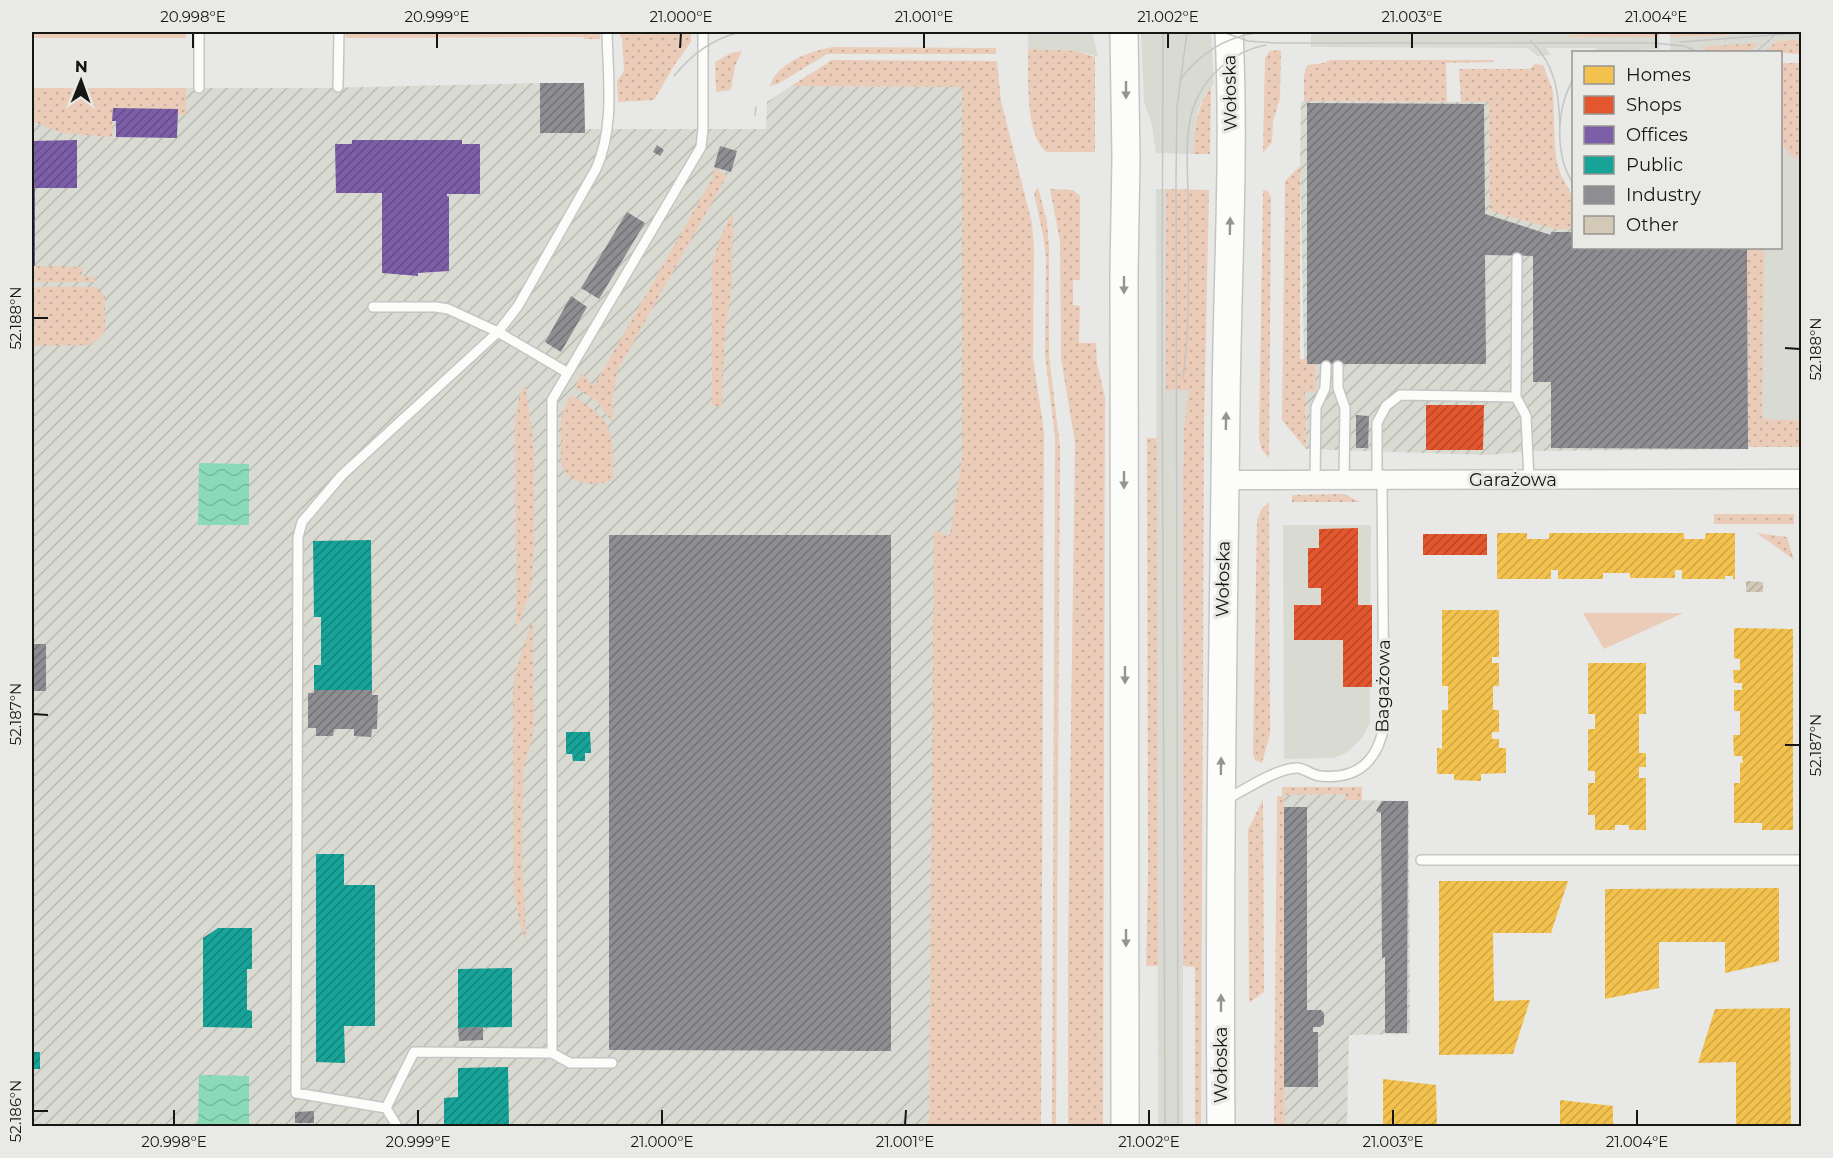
<svg xmlns="http://www.w3.org/2000/svg" width="1833" height="1158" viewBox="0 0 1833 1158" font-family="Montserrat,sans-serif">
<defs>
<pattern id="industrial-furrows" width="10" height="10" patternUnits="userSpaceOnUse" patternTransform="scale(1.5)"><rect width="10" height="10" fill="#d9dad2"/><path d="M-1 1l2-2M0 10L10 0M9 11l2-2" fill="none" stroke="#babab3"/></pattern>
<pattern id="grass-dots" width="8" height="8" patternUnits="userSpaceOnUse" patternTransform="scale(1.5)"><rect width="8" height="8" fill="#ebccb8"/><path d="M2 2h.1M6 6h.1" fill="none" stroke="#c9ae9d" stroke-width="1.8" stroke-linecap="round"/></pattern>
<pattern id="water-waves" width="16" height="10" patternUnits="userSpaceOnUse" patternTransform="scale(1.5)"><rect width="16" height="10" fill="#8adab8"/><path d="M0 5q4-4 8 0t8 0" fill="none" stroke="#76ba9d"/></pattern>
<pattern id="homes-hatch" width="6" height="6" patternUnits="userSpaceOnUse" patternTransform="scale(1.5)"><rect width="6" height="6" fill="#f2c14e"/><path d="M-1 1l2-2M0 6l6-6M5 7l2-2" fill="none" stroke="#cfa543"/></pattern>
<pattern id="shops-hatch" width="6" height="6" patternUnits="userSpaceOnUse" patternTransform="scale(1.5)"><rect width="6" height="6" fill="#e4572e"/><path d="M-1 1l2-2M0 6l6-6M5 7l2-2" fill="none" stroke="#b84726"/></pattern>
<pattern id="offices-hatch" width="6" height="6" patternUnits="userSpaceOnUse" patternTransform="scale(1.5)"><rect width="6" height="6" fill="#7b5ea7"/><path d="M-1 1l2-2M0 6l6-6M5 7l2-2" fill="none" stroke="#644d87"/></pattern>
<pattern id="public-hatch" width="6" height="6" patternUnits="userSpaceOnUse" patternTransform="scale(1.5)"><rect width="6" height="6" fill="#17a398"/><path d="M-1 1l2-2M0 6l6-6M5 7l2-2" fill="none" stroke="#14847b"/></pattern>
<pattern id="industry-hatch" width="6" height="6" patternUnits="userSpaceOnUse" patternTransform="scale(1.5)"><rect width="6" height="6" fill="#8d8d92"/><path d="M-1 1l2-2M0 6l6-6M5 7l2-2" fill="none" stroke="#727276"/></pattern>
<pattern id="building-hatch" width="6" height="6" patternUnits="userSpaceOnUse" patternTransform="scale(1.5)"><rect width="6" height="6" fill="#d3c9b6"/><path d="M-1 1l2-2M0 6l6-6M5 7l2-2" fill="none" stroke="#b4ac9c"/></pattern>
</defs>
<rect width="100%" height="100%" fill="#e8e9e6"/>
<path fill="#d9dad2" d="M1028,32H1092L1098,57L1086,53L1028,49Z
M1141,32H1211L1214,83L1205,95L1198,110L1195,128L1194,154L1156,153L1152,125L1144,102Z
M1311,32H1597L1561,37H1659V49L1591,52L1597,48H1546L1551,55L1537,56L1528,48L1311,47Z
M1757,32H1801V39L1777,41L1764,52H1750L1757,44L1701,48L1708,52H1682L1670,50V37L1714,36Z
M1801,84V447H1748L1747,248H1780L1781,97Z
M1156,189H1166V390H1190L1184,428L1183,471V1126H1158Z
M1283,525H1371L1370,723L1362,738L1346,753L1334,758L1284,759Z"/>
<path fill="url(#industrial-furrows)" d="M540,83H584L585,129H766L767,102L791,86L962,87V458L953,1126H32V88H320Z
M1301,101L1489,102L1490,211L1555,228L1573,229L1574,248H1747L1748,449L1529,451L1489,455L1306,449L1300,166Z
M1346,794V800L1409,801L1410,1034L1349,1035L1347,1126H1285L1284,795Z"/>
<path fill="url(#grass-dots)" d="M32,32H186V38H32Z
M211,32H332V34H211Z
M345,32H600V39H584L583,37L346,38Z
M619,32H691V42L675,64L654,100L618,102L617,81L624,71L622,39Z
M1597,32H1659V37H1560Z
M1670,32H1757L1714,36L1670,37Z
M1801,39V54L1764,52L1777,41Z
M1758,43L1750,52H1708L1701,47Z
M833,47L996,48V54H827L778,84L770,86C777,62 811,51 833,47Z
M1028,49L1076,51L1095,57V152H1046C1024,132 1029,77 1028,49Z
M1281,50L1280,98L1273,121L1272,142L1263,153L1265,58L1270,51Z
M742,51L735,66L731,90L716,92L715,62L731,53Z
M832,60L997,61L1001,101L1032,223L1034,247L1033,358L1044,431L1041,1126H926L929,1119L934,531L950,536L962,458V87L791,86Z
M1330,60H1494V62L1446,63L1447,102L1304,101V75L1307,65L1324,63Z
M1780,63H1801V154L1795,159L1783,146L1781,147Z
M1535,64L1543,65L1553,91L1555,148L1557,163L1561,175L1573,197V229H1555L1490,211L1489,102H1461L1459,69H1530Z
M1211,86L1210,154H1194C1194,128 1197,107 1211,86Z
M32,88H186V115L178,114V109L113,108L112,137L61,133L32,121Z
M1300,166V359L1315,360L1316,391L1305,392L1306,449L1282,420L1285,181Z
M714,167L727,176L617,371L612,402L613,423L596,400L575,388L581,373L594,386L713,177Z
M1038,187L1047,222L1049,247V355L1060,447L1056,1126H1052L1055,438L1045,355L1046,260L1044,240L1034,193Z
M1050,189L1073,190L1080,196V280H1073V305L1080,306L1079,343H1096L1097,363L1105,397L1103,1126H1068V943L1075,442L1061,359L1060,241Z
M1166,189L1209,190L1204,429L1201,1126H1195V967L1183,966V471L1184,428L1189,390H1166Z
M1263,190L1268,191L1271,197L1269,458L1262,450L1259,439Z
M733,212L732,282L724,343L722,407L712,405V267C716,247 723,230 733,212Z
M1747,248H1764L1762,419L1801,421V447H1748Z
M32,266L83,267L81,276L95,277V282H32Z
M32,287H94L99,289L105,297V329L103,334L90,345L32,346Z
M525,384L534,447V549L533,573L529,596L516,631L515,420L520,394Z
M571,395C615,420 613,431 613,480C597,486 572,487 563,468C560,460 561,448 561,440C560,422 561,410 571,395Z
M1147,438H1157L1158,966H1146L1148,874Z
M1344,494L1360,502H1292V495Z
M1269,502L1270,734L1262,763L1255,760L1253,755L1257,520L1261,510Z
M1714,514H1794V524H1714Z
M1757,533L1787,537L1794,560Z
M533,618L534,730L523,772L522,855L526,942L519,920L514,894L513,693L515,674Z
M1282,787H1362V800H1346L1345,794L1284,795L1285,1126H1274L1277,796H1282Z
M1263,799L1264,992L1249,1003L1248,830Z"/>
<path fill="#ebccb8" d="M1583,613H1683L1604,649Z"/>
<path fill="url(#water-waves)" d="M199,463L249,464V525H198Z
M199,1075L249,1076V1126H198Z"/>
<path fill="url(#homes-hatch)" d="M1497,533H1527V539H1549V533H1684V539H1705L1706,533H1735V579H1733V576H1725V579H1682V570H1675V578H1630V573H1603V579H1558V570H1551V579H1497Z
M1442,610H1499V657H1492V663H1499V686H1493V710H1499V732H1492V739H1499V748H1506V773L1481,774V781L1454,780V774H1437V748L1442,749V710H1448V686H1442Z
M1734,628L1793,629V830H1762V823H1734V783H1740V763H1743L1742,756H1734L1733,735H1740V711H1734V690H1742V683H1734L1733,670H1740V659L1734,658Z
M1588,663H1646V714H1639V753H1646V767H1639V778H1646V830H1629V825H1615V830H1595V815H1588V783H1595V771H1588V729H1595V714H1588Z
M1439,881H1568L1551,933H1493L1494,1001L1530,1000L1513,1054L1439,1055Z
M1779,888V961L1725,973V942H1659V988L1605,999V889Z
M1790,1008L1791,1126H1736V1062L1698,1063L1715,1009Z
M1383,1079L1436,1085L1437,1126H1383Z
M1560,1100L1613,1106V1126H1560Z"/>
<path fill="url(#shops-hatch)" d="M1426,405H1484L1483,450H1426Z
M1358,528V605H1372V687H1343V640H1294V605H1321V588H1308V548H1319V529Z
M1423,534H1487V555H1423Z"/>
<path fill="url(#offices-hatch)" d="M113,108L178,109L177,138L116,137V121H112Z
M77,140V188H35V266H32V141Z
M352,140H462V144H480V194H447V196L449,197V271L418,273V276L382,273V193H336L335,144H352Z"/>
<path fill="url(#public-hatch)" d="M371,540L372,690H314V665H321V617H314L313,541Z
M566,732H590L591,753H585V761H573L572,754H566Z
M316,854H344V885H375V1026H344L345,1063L316,1062Z
M218,928H252V969H247V1010L252,1011V1028L203,1027V938Z
M512,968V1027L458,1028V969Z
M32,1052H40V1069H32Z
M508,1067L509,1126H444V1098L458,1097V1068Z"/>
<path fill="url(#industry-hatch)" d="M540,83H584L585,133H540Z
M1307,103L1484,104L1485,214L1551,235V232H1574V248H1747L1748,449L1551,448V382H1533V256L1485,255L1486,364H1307Z
M657,145L664,150L660,156L653,152Z
M720,146L737,151L731,172L714,167Z
M627,212L645,223L599,299L581,288Z
M571,296L587,307L561,352L545,342Z
M1356,415L1369,416L1368,448H1356Z
M609,535H891V1051L609,1050Z
M32,644H46V691H32Z
M314,690H372V695H378L377,729H372L371,737L354,736V729H334L333,736H316V728H308V693H314Z
M1382,801H1408L1407,1033H1385V957L1382,958L1381,813L1376,811Z
M1284,807H1307V1010H1321L1324,1013V1024L1320,1027H1313V1032H1318V1087H1284Z
M483,1027V1040L459,1041L458,1028Z
M314,1111V1123H295V1112Z"/>
<path fill="url(#building-hatch)" d="M1746,581L1763,582V592H1746Z"/>
<g fill="none" stroke-linecap="round" stroke-linejoin="round">
<defs>
<path id="service" d="M607,32C608,77 615,127 596,169L518,306L498,332L342,475L302,522L298,537L296,1093L386,1108L414,1052L552,1053L570,1063H612
M338,87L339,32
M199,88V32
M1517,258L1516,397L1526,416L1529,480
M373,307H436L448,309L498,332L568,373
M1338,366V388L1345,408L1344,479
M1315,480L1316,407L1325,388L1326,366
M1377,480V423L1386,406L1400,395L1516,397
M1225,800C1243,791 1278,767 1298,768C1305,769 1312,775 1320,776C1357,780 1378,761 1384,725L1382,480
M1421,860H1802
M552,1053V400L701,147L703,128V32
M386,1108L397,1126"/>
<path id="minor" d="M1225,480L1802,479"/>
<path id="secondary" d="M1124,32L1126,159L1124,273L1125,1126
M1221,1126C1219,886 1223,646 1226,406C1227,281 1235,156 1229,32"/>
</defs>
<use href="#service" stroke="#c5c5c3" stroke-width="12"/>
<use href="#minor" stroke="#c5c5c3" stroke-width="21"/>
<use href="#secondary" stroke="#c5c5c3" stroke-width="30"/>
<use href="#service" stroke="#fcfcfb" stroke-width="9"/>
<use href="#minor" stroke="#fcfcfb" stroke-width="18"/>
<use href="#secondary" stroke="#fcfcfb" stroke-width="27"/>
<path stroke="#c5c5c4" stroke-width="1.5" d="M1163,32L1162,328L1165,1126
M1223,32L1248,41L1274,43H1653L1684,46L1698,52
M1530,40C1557,66 1559,95 1560,130
M1680,42L1802,33
M1756,52L1775,35
M674,76C691,55 710,40 737,33L1078,32
M1574,78C1556,108 1554,155 1574,185
M1180,80C1199,54 1224,38 1255,33L1543,32
M755,115L756,107
M1183,378C1191,319 1188,259 1188,199C1188,170 1184,137 1193,108C1204,76 1233,51 1266,45
M1178,1126L1176,179L1177,107L1187,32"/>
</g>
<defs><path id="oneway-solid" d="M-6-.8H1V-3.2L6.5 0L1 3.2V.8H-6Z" transform="scale(1.5)"/></defs>
<g fill="#949493">
<use href="#oneway-solid" transform="translate(1126 90) rotate(90)"/>
<use href="#oneway-solid" transform="translate(1230 226) rotate(-89)"/>
<use href="#oneway-solid" transform="translate(1124 285) rotate(90)"/>
<use href="#oneway-solid" transform="translate(1226 421) rotate(-89)"/>
<use href="#oneway-solid" transform="translate(1124 480) rotate(90)"/>
<use href="#oneway-solid" transform="translate(1125 675) rotate(90)"/>
<use href="#oneway-solid" transform="translate(1221 766) rotate(-89)"/>
<use href="#oneway-solid" transform="translate(1126 938) rotate(90)"/>
<use href="#oneway-solid" transform="translate(1221 1003) rotate(-90)"/>
</g>
<path fill="none" stroke="#161614" stroke-width="2" d="M193,48V33M437,48V33M680,48L681,33M924,48V33M1168,48V33M1412,48V33M1656,48V33M33,318H48M1785,348L1800,349M33,714L48,715M1785,745H1800M33,1111H48M174,1125V1110M418,1125V1110M662,1125V1110M905,1125L906,1110M1149,1125V1110M1393,1125V1110M1637,1125V1110"/>
<g text-anchor="middle" dominant-baseline="central" stroke-width="6" stroke-linejoin="round" paint-order="stroke">
<g font-size="18" fill="#161614" stroke="#e9eae5">
<text transform="translate(1230 93) rotate(-91)">Wołoska</text>
<text x="1513" y="480">Garażowa</text>
<text transform="translate(1223 579) rotate(-89)">Wołoska</text>
<text transform="translate(1383 686) rotate(-89)">Bagażowa</text>
<text transform="translate(1221 1065) rotate(-90)">Wołoska</text>
</g>
</g>
<rect width="1833" height="1158" fill="none" stroke="#e9eae5" stroke-width="66"/>
<rect x="1572" y="51" width="210" height="198" fill="#e9eae5" stroke="#959591" stroke-width="1.5"/>
<rect x="1584" y="66" width="30" height="18" fill="#f2c14e" stroke="#959591" stroke-width="1.5"/>
<text x="1626" y="81" font-size="18" fill="#161614">Homes</text>
<rect x="1584" y="96" width="30" height="18" fill="#e4572e" stroke="#959591" stroke-width="1.5"/>
<text x="1626" y="111" font-size="18" fill="#161614">Shops</text>
<rect x="1584" y="126" width="30" height="18" fill="#7b5ea7" stroke="#959591" stroke-width="1.5"/>
<text x="1626" y="141" font-size="18" fill="#161614">Offices</text>
<rect x="1584" y="156" width="30" height="18" fill="#17a398" stroke="#959591" stroke-width="1.5"/>
<text x="1626" y="171" font-size="18" fill="#161614">Public</text>
<rect x="1584" y="186" width="30" height="18" fill="#8d8d92" stroke="#959591" stroke-width="1.5"/>
<text x="1626" y="201" font-size="18" fill="#161614">Industry</text>
<rect x="1584" y="216" width="30" height="18" fill="#d3c9b6" stroke="#959591" stroke-width="1.5"/>
<text x="1626" y="231" font-size="18" fill="#161614">Other</text>
<g transform="translate(81 81) rotate(1)" stroke="#e9eae5" stroke-width="4.5" paint-order="stroke">
<path d="M0-4.5L10 22L0 15L-10 22Z" fill="#161614"/>
<text y="-9" font-size="16" font-weight="bold" text-anchor="middle" fill="#161614">N</text>
</g>
<rect x="33" y="33" width="1767" height="1092" fill="none" stroke="#161614" stroke-width="2"/>
<g font-size="15" text-anchor="middle" fill="#161614">
<text x="193" y="22">20.998°E</text>
<text x="437" y="22">20.999°E</text>
<text x="681" y="22">21.000°E</text>
<text x="924" y="22">21.001°E</text>
<text x="1168" y="22">21.002°E</text>
<text x="1412" y="22">21.003°E</text>
<text x="1656" y="22">21.004°E</text>
<text transform="translate(16 318) rotate(-90)" y="5">52.188°N</text>
<text transform="translate(1816 349) rotate(-90)" y="5">52.188°N</text>
<text transform="translate(16 714) rotate(-90)" y="5">52.187°N</text>
<text transform="translate(1816 745) rotate(-90)" y="5">52.187°N</text>
<text transform="translate(16 1111) rotate(-90)" y="5">52.186°N</text>
<text x="174" y="1147">20.998°E</text>
<text x="418" y="1147">20.999°E</text>
<text x="662" y="1147">21.000°E</text>
<text x="905" y="1147">21.001°E</text>
<text x="1149" y="1147">21.002°E</text>
<text x="1393" y="1147">21.003°E</text>
<text x="1637" y="1147">21.004°E</text>
</g>
</svg>
